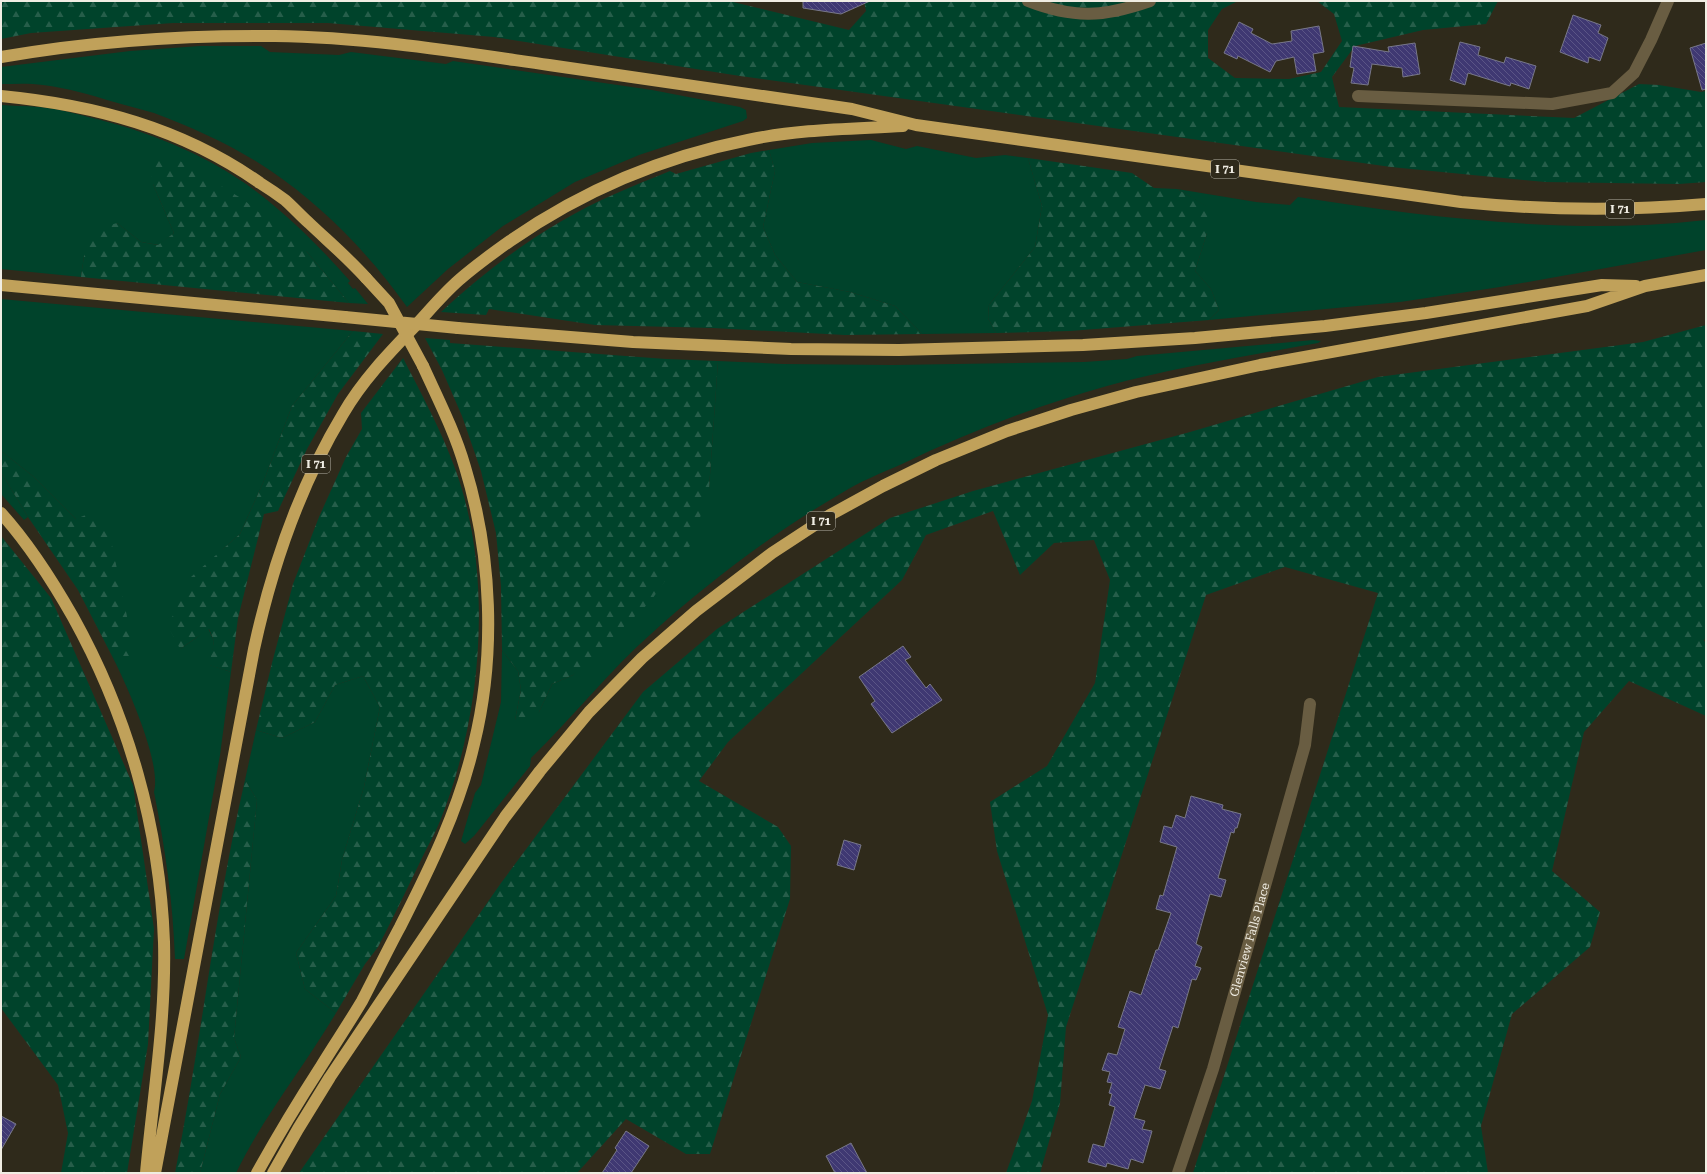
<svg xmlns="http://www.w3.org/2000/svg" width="1707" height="1174" viewBox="0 0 1707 1174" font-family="'Roboto Serif',serif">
<defs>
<pattern id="forest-firs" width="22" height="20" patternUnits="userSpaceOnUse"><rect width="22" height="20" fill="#00432b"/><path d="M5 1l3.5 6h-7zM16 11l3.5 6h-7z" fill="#265e4a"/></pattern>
<pattern id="building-back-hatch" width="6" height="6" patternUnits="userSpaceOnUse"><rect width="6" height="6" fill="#3f3872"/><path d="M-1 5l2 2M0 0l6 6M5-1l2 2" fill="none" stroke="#5b5586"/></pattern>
</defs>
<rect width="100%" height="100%" fill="#2f2a1b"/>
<path fill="#00432b" d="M200,46H261L270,52L339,55L351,52L446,64L453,61L652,90L740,107L746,110L747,118L743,121L639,155L575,182L503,226L448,269L407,307C370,255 324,207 271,171C236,147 194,128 154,113C141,109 127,106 114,102C91,95 67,88 43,85C29,83 15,84 1,84V67L130,51Z
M1,105C19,106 37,106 55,109C66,111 77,114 88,117C145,130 206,154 253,189C289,216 321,248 350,281L348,283L353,289L355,288L368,304L349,303L307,252L153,184L174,233L159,245L141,242L117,223L84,256L81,277L1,269Z
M871,140L906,149L917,146L976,158L1005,155L1028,158L1042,206L1035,247L989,305L988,318L996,333L922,334L895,306L850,292L797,282L775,255L763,227L775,171L769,150L812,143Z
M1177,189L1256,202L1290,205L1298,197C1413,215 1530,230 1646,225C1666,224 1686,222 1706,220V250L1500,287L1400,302L1209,320L1219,310L1211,289L1195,271L1207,233V207Z
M1,299L353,331L292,406L263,483L240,534L223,549L180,649L196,638L208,628L214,641L210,665L231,672L220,755L184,959H175C173,902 165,847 154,792C162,763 126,683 112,656H130L76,519L34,477L1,451Z
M1313,340L1321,341L1318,343C1248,356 1176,367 1107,386C1036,406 968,432 902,464C881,473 859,482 840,494C773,533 710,581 652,633C609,671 573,717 531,758L530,766L474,836L465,844L461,841L475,793L481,785L501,702L502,650L518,671L521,690L515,720L539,712L552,684L573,675L709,489L718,361L783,364L893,365L1084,362L1127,359L1137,356Z
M1,472L28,517L24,520L1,494Z
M363,676L380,707L364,787L342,860L336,896L296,953L305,989L336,1013C304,1067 263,1117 236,1173H200L220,1094L241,1057L234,1038L257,800L245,780L256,730L282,738L315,722L335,685Z"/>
<path fill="url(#forest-firs)" d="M1,1H729L849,30L866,11L864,1H1238L1222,9L1208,30V58L1235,78L1289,79L1321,72L1342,41L1334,14L1317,1H1498L1486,24L1423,30L1355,46L1332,77L1339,107L1574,118L1639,84L1659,85L1701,92L1706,91V182L1679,184L1545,182L1391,167L740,76L494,37L328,23H173L31,33L1,39Z
M769,150L775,171L763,227L775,255L797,282L850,292L895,306L922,334L845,335L713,328L595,325L489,309L486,315L441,312C478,278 517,247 560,222C595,201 633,186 670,171L676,174L751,153Z
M159,156L177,159L244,200L307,252L349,303L81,277L84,256L97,229L117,223L141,242L158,245L174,233L153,184L149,161Z
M1028,158L1132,173L1154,188L1177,189L1208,207L1207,233L1195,271L1211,289L1219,310L1209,320L1070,331L996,333L988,318L989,305L1035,247L1042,206Z
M1706,325V635L1704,641L1706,642V716L1629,681L1584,732L1552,871L1600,912L1590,947L1512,1014L1481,1126L1488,1173H1193L1378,593L1285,567L1206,595L1066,1027L1060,1103L1040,1173H1006L1032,1101L1048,1015L997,851L990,802L1047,766L1095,683L1110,580L1094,540L1054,543L1020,575L993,511L926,535L902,580L728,742L699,781L778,827L791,846L790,899L710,1154H686L626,1119L577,1173H299L501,883L643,692L717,629L890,518L973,491L1190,432L1378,377L1643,342Z
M353,331L383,334L338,394L307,449L278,511L264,514L238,618L231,672L209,665L214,641L209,629L180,649L168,626L191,577L240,534L263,483L292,406Z
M425,338L450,340V343L666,359L718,361L709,489L692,543L650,602L573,675L552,684L539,712L523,728L515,720L521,690L518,671L502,650L501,586L496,533L481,471L462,416L442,370Z
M403,358C422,395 442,432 456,471C494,578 482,717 440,821C435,834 427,847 421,860C407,889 393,918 378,947L365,964L336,1013L305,989L296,953L336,896L342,860L364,787L380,707L363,676L335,685L315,722L282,738L256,730L272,663L293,584L319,517L346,457L362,429L361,413Z
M1,451L34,477L76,519L95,511L109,531L133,645L130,656H112L78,590L28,517L1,472Z
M1,536L51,598L133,785L154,929L148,1044L127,1173H61L68,1133L58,1085L1,1008Z
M245,780L257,800L234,1038L241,1057L220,1094L200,1173H175C201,1042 215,910 245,780Z"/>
<path fill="url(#building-back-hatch)" stroke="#787889" d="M803,1H870L841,14L803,8Z
M1573,15L1601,25L1598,33L1608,38L1600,61L1589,57L1588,63L1560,52Z
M1239,22L1253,29L1251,33L1272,44L1292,41L1291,31L1319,26L1324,52L1313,54L1316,71L1297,74L1294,57L1276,61L1270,72L1238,56L1237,59L1224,53Z
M1460,42L1480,47L1478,55L1504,63L1506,57L1536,66L1529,89L1511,83L1510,86L1468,73L1465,85L1450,80Z
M1415,43L1420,74L1403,77L1402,68L1372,64L1368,85L1351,83L1354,68L1350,67L1353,46L1389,52L1388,47Z
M1706,43V89L1702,90L1690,48Z
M903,646L911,657L905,660L926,688L930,684L942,700L892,733L871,704L875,701L859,677Z
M1191,796L1223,805L1222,809L1241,814L1237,828H1235L1234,833L1231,832L1218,878L1226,880L1221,897L1210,894L1196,944L1202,947L1195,966L1201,968L1196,980L1192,979L1178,1028L1173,1026L1159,1069L1166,1071L1160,1089L1145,1085L1134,1118L1145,1121L1142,1129L1152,1131L1143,1163L1131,1159L1128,1169L1107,1163L1106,1167L1088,1162L1093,1144L1104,1147L1115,1107L1109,1105L1112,1094L1109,1093L1112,1083L1107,1082L1110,1072L1102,1070L1108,1053L1117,1055L1125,1029L1118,1027L1130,991L1141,995L1156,950H1158L1171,913L1156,909L1160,895L1163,896L1177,847L1160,842L1164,826L1172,828L1176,815L1185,818Z
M844,840L861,845L854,870L837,865Z
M1,1116L16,1124L1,1150Z
M626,1131L649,1146L631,1173H602L617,1150L615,1148Z
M851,1143L860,1160L867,1173H835L826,1156Z"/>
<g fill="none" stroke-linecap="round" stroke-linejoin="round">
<g stroke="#695d42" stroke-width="12">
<path d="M1028,1C1074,19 1104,17 1150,1"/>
<path d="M1358,96L1552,104L1612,93L1634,73L1651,40L1668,1"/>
<path id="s1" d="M1178,1173L1213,1069L1305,745L1310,704"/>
</g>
<path stroke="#c0a15a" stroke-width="12" d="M1,57C92,41 183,35 275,36C367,37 458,52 549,65C650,80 751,95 852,109L916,125L1461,202C1542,210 1624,211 1706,204
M1,96C94,105 182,128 260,183C268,188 277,194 285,200C293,207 301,216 309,223C329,242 347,257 366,278
M1,285L345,317
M458,328L633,342L791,349L899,350L1083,345L1195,338L1325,326L1426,313L1602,285L1636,286
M1,513C29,544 52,580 73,617C128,716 160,828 164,942C166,1019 153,1096 146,1173
M155,1173L254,649C272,566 299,487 343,414C362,381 388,354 415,326C429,311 443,294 459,280C475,266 493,253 510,241C582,191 662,157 748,140C799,129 852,129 903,126
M257,1173C277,1137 298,1102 320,1068C334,1045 349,1023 362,1001C375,976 387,951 400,927C430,868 459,809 474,744C496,655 492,555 465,467C455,432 438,399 423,366
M273,1173L298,1129L330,1077L505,817L540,771L589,712L642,658L696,611L772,553L830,515L883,486L936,460L1007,431L1071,410L1136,392L1260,365L1587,306L1645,286L1706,275"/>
<path stroke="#c0a15a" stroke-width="12" d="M366,278L389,303L423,366
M345,317L458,328"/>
</g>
<g text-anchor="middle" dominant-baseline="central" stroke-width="3" stroke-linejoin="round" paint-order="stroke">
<g fill="#2f2a1b" stroke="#b6b2a7" stroke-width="1">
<rect x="1211" y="160" width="28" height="18" rx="3"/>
<rect x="1606" y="200" width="28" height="18" rx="3"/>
<rect x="302" y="455" width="28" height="18" rx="3"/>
<rect x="807" y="512" width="28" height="18" rx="3"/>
</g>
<g font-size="11" font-weight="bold" fill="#f0ede3">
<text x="1225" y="169">I 71</text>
<text x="1620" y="209">I 71</text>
<text x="316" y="464">I 71</text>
<text x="821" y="521">I 71</text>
</g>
<g font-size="12" fill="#f0ede3" stroke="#2f2a1b">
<text stroke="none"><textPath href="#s1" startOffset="244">Glenview Falls Place</textPath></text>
</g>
</g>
<rect width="1707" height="1174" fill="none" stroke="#f0ede3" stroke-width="4"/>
</svg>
